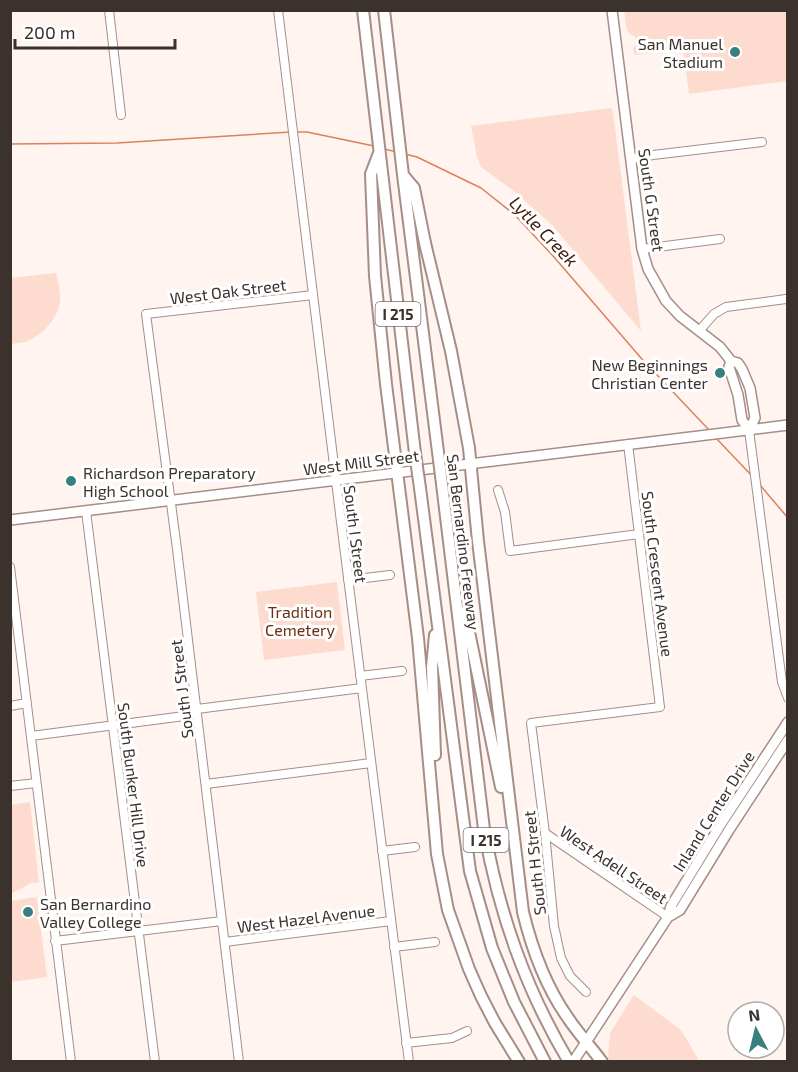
<svg xmlns="http://www.w3.org/2000/svg" width="798" height="1072" viewBox="0 0 798 1072" font-family="'Exo 2',sans-serif">
<rect width="100%" height="100%" fill="#fff4f0"/>
<path fill="#fddccf" d="M624,11H787V81L689,94L683,49L634,55L633,48L636,46L635,36C624,34 626,20 624,11Z
M611,108L613,112L641,331L553,226L515,192L481,167L477,157L471,126Z
M56,273C58,282 61,292 60,301C58,319 42,336 25,342C20,343 15,343 11,344V278Z
M337,582L345,650L264,660L256,592Z
M30,802L39,882L31,883L11,894V805Z
M37,897L47,977L11,982V901Z
M634,995L681,1030L697,1057L698,1061H611L608,1058L610,1033Z"/>
<g fill="none" stroke-linecap="round" stroke-linejoin="round">
<path stroke="#dd815b" stroke-width="1.5" d="M296,132H307L374,146
M10,144L117,143L291,132
M384,149L397,152
M405,154L417,157L481,188L515,215L554,257L641,358L710,431
M715,437L753,477
M760,485L788,518"/>
<defs>
<path id="minor" d="M109,10L121,115
M278,10L341,522L409,1062
M631,159L653,155L762,142
M642,249L720,239
M699,331L714,314L726,307L786,299
M749,430L782,682L788,698
M498,490L505,512L510,551L639,534
M86,511L155,1062
M10,567L71,1062
M348,580L390,575
M360,676L402,671
M10,706L27,703
M31,736L192,715L197,709L362,688
M206,784L371,763
M10,786L36,783
M545,833L614,880L668,917
M382,851L415,847
M55,941L222,921
M225,942L391,921
M394,947L435,942
M586,992L570,976L561,958L554,926L545,833L531,723L660,707L628,444
M406,1043L452,1038L467,1031
M239,1062L177,549L146,314L313,295"/>
<path id="major" d="M612,10L642,249L648,269L666,301L680,316L720,347L731,361L738,363L742,369L750,388L755,418L749,430
M731,361L729,367L738,395L742,420L749,430
M10,520L788,425
M668,917L680,910L729,830L788,740
M573,1062L668,917L671,906L721,824L788,722"/>
<path id="highway" d="M363,10L415,453
M384,10L403,175L438,452
M379,153L371,174L375,276L386,384L418,638L437,854L448,910L469,969L481,996L495,1023L519,1062
M403,175L414,188L425,243L451,351L469,448L478,541L523,912C532,949 546,987 568,1018C578,1033 591,1047 602,1062
M442,484L484,829C499,913 525,988 569,1062
M420,488L470,871L492,948L514,1002L545,1062
M461,612L468,627L501,787
M435,755L432,667L435,635"/>
</defs>
<use href="#minor" stroke="#a68e85" stroke-width="10"/>
<use href="#major" stroke="#a68e85" stroke-width="12"/>
<use href="#highway" stroke="#a68e85" stroke-width="14"/>
<use href="#minor" stroke="#fff" stroke-width="8"/>
<use href="#major" stroke="#fff" stroke-width="9"/>
<use href="#highway" stroke="#fff" stroke-width="10"/>
<defs>
<path id="highway-bridge" d="M438,452L442,484
M415,453L420,488"/>
</defs>
<use href="#highway-bridge" stroke="#a68e85" stroke-width="14" stroke-linecap="butt"/>
<use href="#highway-bridge" stroke="#fff" stroke-width="10"/>
</g>
<g fill="#37807e" stroke="#fff" stroke-width="2">
<circle cx="735" cy="52" r="6"/>
<circle cx="720" cy="373" r="6"/>
<circle cx="71" cy="481" r="6"/>
<circle cx="28" cy="912" r="6"/>
</g>
<g text-anchor="middle" dominant-baseline="central" stroke-width="6" stroke-linejoin="round" paint-order="stroke">
<g fill="#fff" stroke="#766f6c" stroke-width="1.5">
<rect x="375.5" y="302" width="45" height="24" rx="4.5"/>
<rect x="463.5" y="828" width="45" height="24" rx="4.5"/>
</g>
<g font-size="15" font-weight="bold" fill="#3b312d">
<text x="398" y="314">I 215</text>
<text x="486" y="840">I 215</text>
</g>
<g font-size="16" fill="#3b312d" stroke="#fff" text-anchor="end">
<text x="723" y="43">San Manuel<tspan x="723" dy="18">Stadium</tspan></text>
<text x="708" y="364">New Beginnings<tspan x="708" dy="18">Christian Center</tspan></text>
<text x="83" y="472" text-anchor="start">Richardson Preparatory<tspan x="83" dy="18">High School</tspan></text>
<text x="40" y="903" text-anchor="start">San Bernardino<tspan x="40" dy="18">Valley College</tspan></text>
</g>
<g font-size="16" fill="#3b312d" stroke="#fff">
<text transform="translate(652 200) rotate(82)">South G Street</text>
<text transform="translate(228 291) rotate(-7)">West Oak Street</text>
<text transform="translate(361 462) rotate(-7)">West Mill Street</text>
<text transform="translate(356 534) rotate(83)">South I Street</text>
<text transform="translate(464 542) rotate(83)">San Bernardino Freeway</text>
<text transform="translate(658 574) rotate(83)">South Crescent Avenue</text>
<text transform="translate(181 689) rotate(-97)">South J Street</text>
<text transform="translate(134 785) rotate(83)">South Bunker Hill Drive</text>
<text transform="translate(713 811) rotate(-58)">Inland Center Drive</text>
<text transform="translate(534 863) rotate(-96)">South H Street</text>
<text transform="translate(614 864) rotate(34)">West Adell Street</text>
<text transform="translate(306 918) rotate(-7)">West Hazel Avenue</text>
</g>
<g font-size="16" fill="#692e13" stroke="#fff">
<text x="300" y="611">Tradition<tspan x="300" dy="18">Cemetery</tspan></text>
</g>
<g font-size="18" font-style="italic" fill="#452011" stroke="#fff">
<text transform="translate(544 231) rotate(46)">Lytle Creek</text>
</g>
</g>
<rect width="798" height="1072" fill="none" stroke="#3b312d" stroke-width="24"/>
<g transform="translate(756 1030) rotate(353)"><circle r="28" fill="#ffffff" stroke="#b1adab" stroke-width="1.5"/>
<path d="M0-4.5L10 22L0 15L-10 22Z" fill="#37807e"/>
<text y="-9" font-size="16" font-weight="bold" text-anchor="middle" fill="#3b312d">N</text>
</g>
<path d="M15 39v9h160v-9" fill="none" stroke="#3b312d" stroke-width="3"/>
<text x="24" y="39" font-size="18" fill="#3b312d" stroke="#ffffff" stroke-width="4.5" paint-order="stroke">200 m</text>
</svg>
